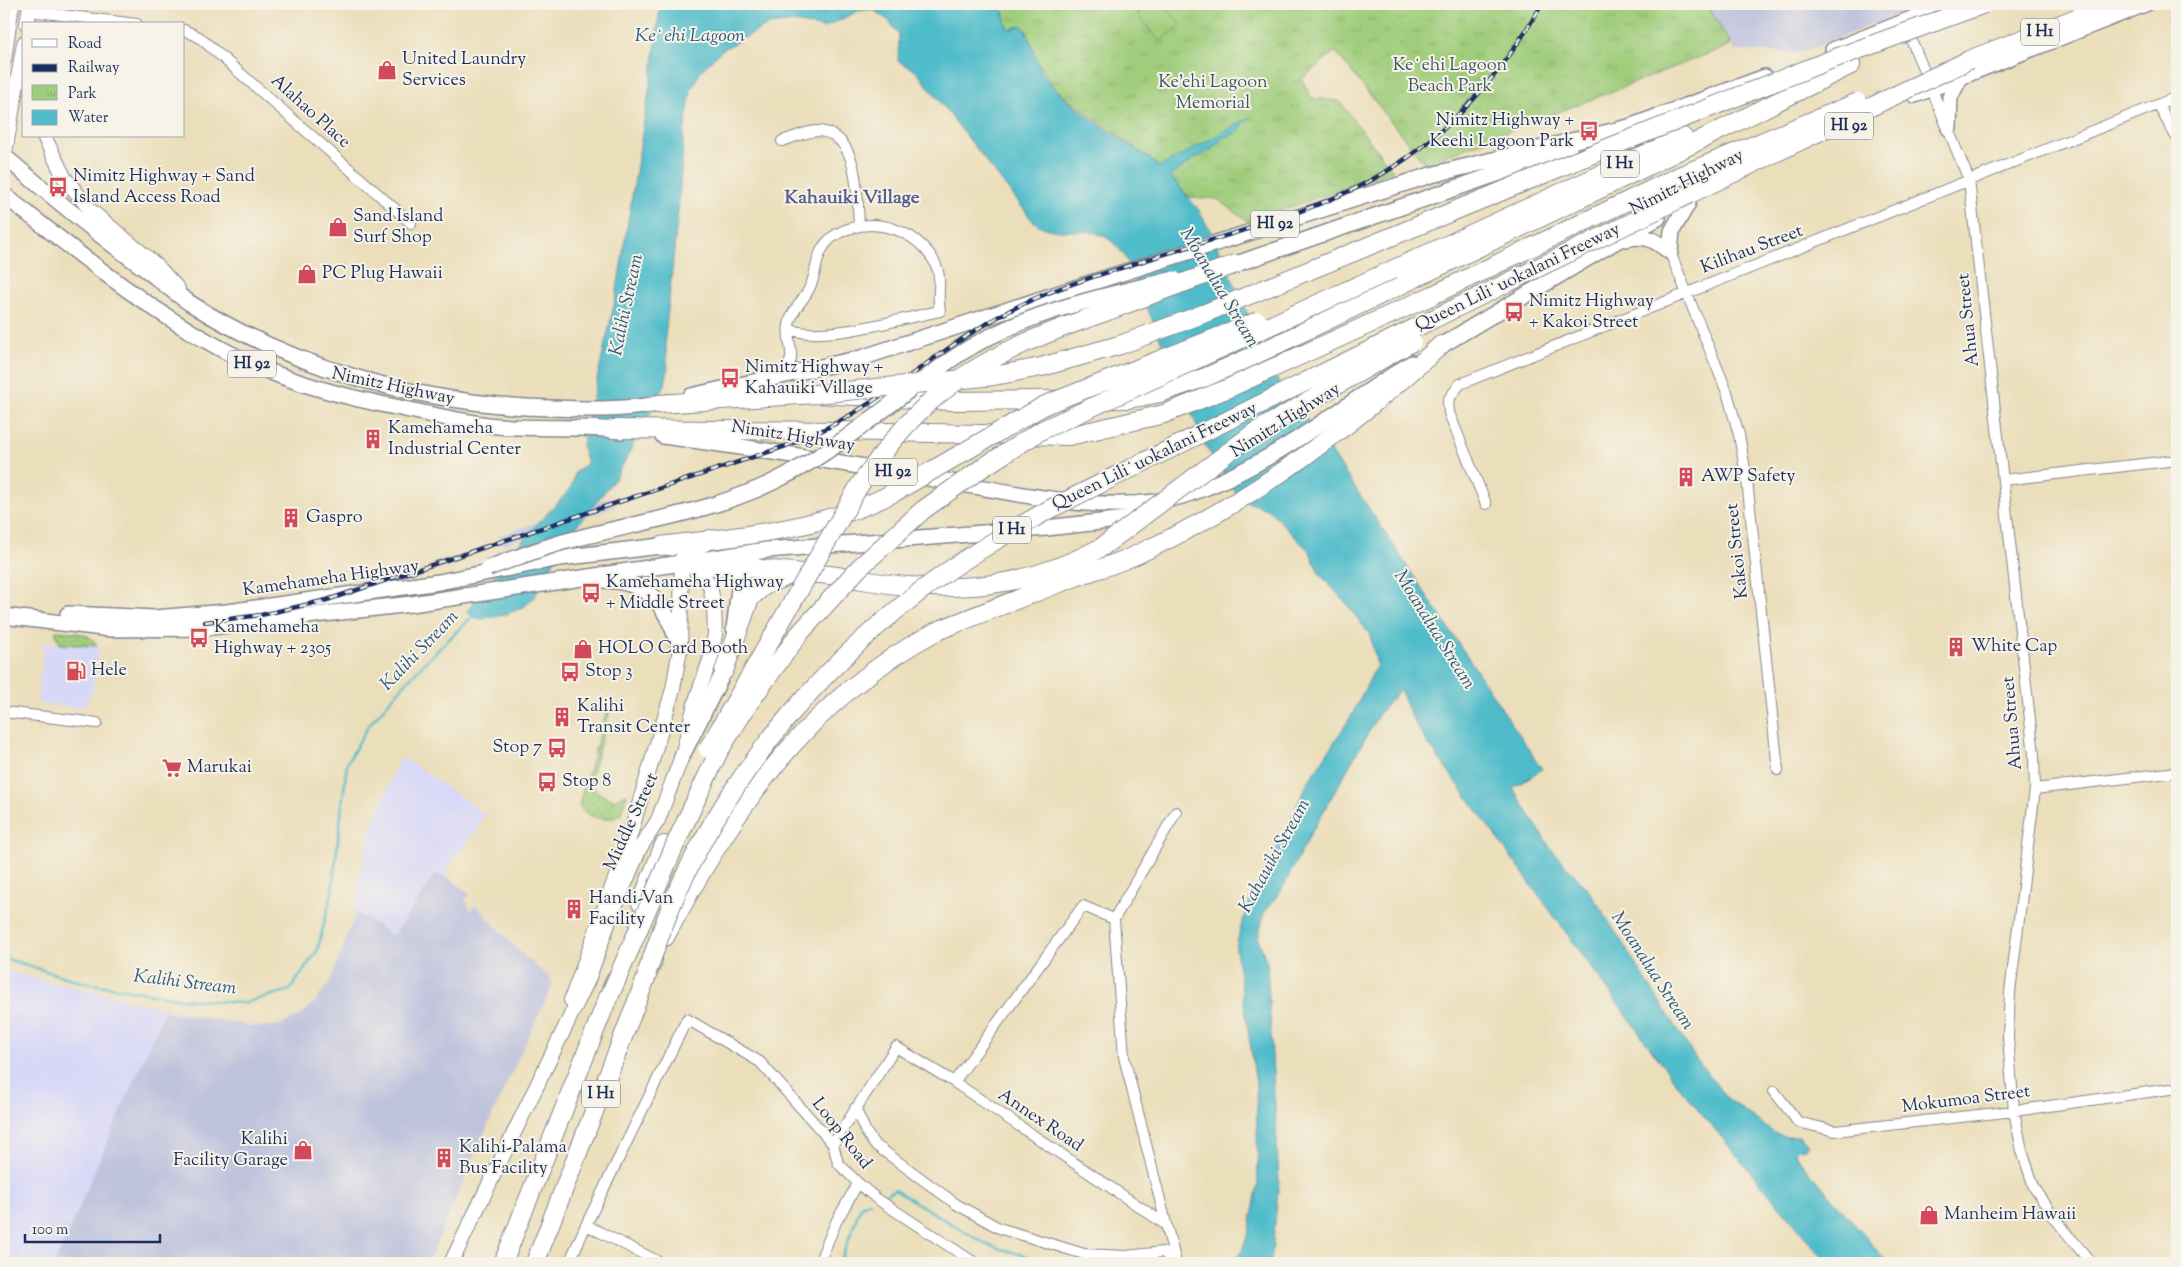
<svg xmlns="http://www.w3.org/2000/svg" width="2181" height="1267" viewBox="0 0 2181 1267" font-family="'Sorts Mill Goudy',serif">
<defs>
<pattern id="grass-dots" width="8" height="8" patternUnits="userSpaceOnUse" patternTransform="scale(1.25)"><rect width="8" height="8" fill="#a0cd7b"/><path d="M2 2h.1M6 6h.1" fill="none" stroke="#89b06d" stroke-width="1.8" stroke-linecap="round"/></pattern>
<pattern id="park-tufts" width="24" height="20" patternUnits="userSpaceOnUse" patternTransform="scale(1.25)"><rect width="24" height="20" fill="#a0cd7b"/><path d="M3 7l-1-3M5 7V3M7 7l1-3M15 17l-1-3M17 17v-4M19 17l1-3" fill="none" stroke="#89b06d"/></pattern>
</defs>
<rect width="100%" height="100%" fill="#f7f3e8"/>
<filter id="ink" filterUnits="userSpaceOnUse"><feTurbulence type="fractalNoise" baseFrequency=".02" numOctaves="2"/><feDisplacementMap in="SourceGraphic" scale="10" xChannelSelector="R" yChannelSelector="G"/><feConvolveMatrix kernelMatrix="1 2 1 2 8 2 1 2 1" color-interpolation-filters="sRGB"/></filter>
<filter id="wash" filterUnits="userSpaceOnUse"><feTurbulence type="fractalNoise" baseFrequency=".0096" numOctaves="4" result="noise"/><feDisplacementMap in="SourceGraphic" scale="20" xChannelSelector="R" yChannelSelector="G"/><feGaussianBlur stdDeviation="1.12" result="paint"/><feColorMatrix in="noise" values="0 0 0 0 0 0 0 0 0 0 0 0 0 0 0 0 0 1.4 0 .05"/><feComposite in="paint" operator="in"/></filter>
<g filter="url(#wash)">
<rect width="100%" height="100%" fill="#ebdeba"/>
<path fill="#d7d7f8" d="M44,643L99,644L92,693L84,706L79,708L37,703Z
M400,758L415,765L486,815L446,870L448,878L470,894L465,900L471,911L475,905L525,957L550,978L553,984L494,1110L428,1263H4V971L237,1025L257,1027L280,1025L301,1015L316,1001L330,982L342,954L356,911L359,879L371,830Z"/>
<path fill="#bfc2dd" d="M1707,4H1925L1799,53L1735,51Z
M613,497L616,506L502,545L499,535Z
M436,874L449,878L470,894L465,900L471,911L475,905L525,957L550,978L553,984L494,1111L428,1263H288L278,1259L275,1263H55L164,1011L257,1027L280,1025L301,1015L316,1001L330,982L356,911L393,936Z"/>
<path fill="url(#grass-dots)" stroke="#5e7e6c" d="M58,631C73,633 90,631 97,646L60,644L55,632Z
M607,710H610L590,780C595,793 603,796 615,800L627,794L620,815C609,823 583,818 579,804Z"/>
<path fill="url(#park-tufts)" stroke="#5e7e6c" d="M1001,4H1707L1731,45L1425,164L1335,51L1302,79L1311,98L1339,101L1393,171L1248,222L1218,199L1189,197L1170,176L1149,158L1070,101L1053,86L1034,56L1027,32L1017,26L1012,29L1007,27Z"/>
<path fill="#a0cd7b" stroke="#5e7e6c" d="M1150,4H1163L1181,25L1160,42L1137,14Z"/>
<path fill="#50bcca" stroke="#367694" d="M660,4H1001L1007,27L1012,29L1022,25C1033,40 1034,61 1045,77C1069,109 1127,141 1160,167L1250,117L1236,133L1221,139L1212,149L1197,157L1170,176L1198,209L1212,234L1276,378L1330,450L1542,769L1513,788L1551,849L1590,892L1696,1059L1727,1098L1774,1133L1787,1137L1800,1136L1808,1144L1805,1148L1795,1150L1796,1156L1888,1263H1827L1676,1083L1424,738L1412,718L1400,689L1379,714L1310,835L1282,889L1264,913L1258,938L1267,963L1279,1181L1271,1263H1237L1249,1232L1258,1184L1256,1084L1236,949L1240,929L1254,891L1282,839L1307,784L1350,718L1377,665L1370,635L1346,603L1319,573L1310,552L1269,510L1240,499L1205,445L1127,260C1096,209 1063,247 1032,220L916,71L898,61L899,35L889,21L872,9L858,11L824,28L795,22L768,25L722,50L701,71L691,90L684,132L678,211L665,338L668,368L665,385L615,479L568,536L534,597L524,607L504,615L481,619L472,617L468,611L473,602L527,535L564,496L571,488L575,473L587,464L582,445L616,296L653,66Z"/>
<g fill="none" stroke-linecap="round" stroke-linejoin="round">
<path stroke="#50bcca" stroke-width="2.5" d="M4,958L81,982L182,999L244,1003L290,990L317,951L332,892L347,763L368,726L420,667L473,616
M884,1195L895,1190L987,1245L1052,1263
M840,1263L861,1206L870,1202
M1205,1263L1242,1256"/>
</g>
</g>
<g filter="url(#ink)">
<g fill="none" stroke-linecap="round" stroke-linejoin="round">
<defs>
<path id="street" d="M29,11L137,24
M1906,27L1969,180L2034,755L2035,789L2010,992L2008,1038L2014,1111L2022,1151L2034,1187L2053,1216L2091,1263
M184,30L199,37L411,223
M2158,105L2177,138
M782,141C792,138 805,132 816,131C860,131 857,196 859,226
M1670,252L1727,392L1739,435L1747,480L1778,770
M777,376C803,357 785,349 789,325C791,311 803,301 809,289C815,278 815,267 819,256C829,227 868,220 894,229C914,235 937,255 939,277C940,288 937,299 940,311C902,318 823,343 789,329
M2003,480L2177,460
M1486,504L1449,413L1448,400L1460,384L2177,97
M4,712L97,723
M2035,789L2177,772
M1176,812L1114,919L1124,1057L1176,1263
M954,1082L1083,906L1114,919
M1774,1091L1798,1122L1835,1131L2014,1111L2177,1088
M855,1108L866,1132L874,1144L956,1204L999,1228L1084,1254L1126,1256L1163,1252L1175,1262
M833,1144L896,1047L954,1082L1165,1224
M586,1225L687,1019L760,1062L833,1144L838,1163L858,1183L877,1199L975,1263
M569,1263L586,1225L661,1263
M819,1263L836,1222L858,1183"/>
<path id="secondary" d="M27,24L30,4
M4,59L12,4
M44,136L64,177L91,211L156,265L178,289
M4,158L24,43
M571,1000L626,849L673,689L680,649L682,562
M451,1263L588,980L609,921L640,848L658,820L682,756L696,700L711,657L715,634L714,606L710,586L697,565"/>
<path id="primary" d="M1833,50L1949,4
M1915,95L2145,4
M1949,128L1950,97L1961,76
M4,156C51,196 98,235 148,271C163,283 177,295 193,305C292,367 410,400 526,407C572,409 624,412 669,402
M4,195C76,251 148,311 229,353C285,382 344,397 405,409C436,416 467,423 498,426C540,430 582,425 623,431
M1626,239C1646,234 1655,240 1670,252
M1670,252L1672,231L1688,203
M1236,264L1569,149
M1432,351L1613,243L1658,218
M691,396L861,358L1109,277L1431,175L1629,127L1765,77
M663,436C754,448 844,463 934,479C1008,491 1110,518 1182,496C1268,469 1337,409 1412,363
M603,580C652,581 667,607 680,649
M68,614L155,618L227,612L439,582L560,558L661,546L671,548
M4,616L111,629L202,628L411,604L767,550L1046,528L1127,519L1142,516
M734,628C738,609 737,571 751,559
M682,756L724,671L726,660"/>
<path id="highway" d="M1969,60L2112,4
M1392,270L1683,137
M658,404L817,394L953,401L1129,399L1160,393L1206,377L1253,356L1650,165L1851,65
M613,429L839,431L1069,436L1164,414L1229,388L1433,295
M710,539L689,550L682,562C705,567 729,567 753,568C775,570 796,573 818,574C848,576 878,584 908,586C981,591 1037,582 1102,547
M661,546C740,536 823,530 895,492
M724,671L750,598L764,586L792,574
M641,903L664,845
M665,937C732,811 807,699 937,631C984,612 1031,594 1078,576C1098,569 1119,563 1138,554C1250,503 1351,427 1441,345
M503,1263L615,980
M535,1263L653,960"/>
</defs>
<use href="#street" stroke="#83868c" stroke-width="12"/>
<use href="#secondary" stroke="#83868c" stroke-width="16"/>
<use href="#primary" stroke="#83868c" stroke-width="18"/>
<use href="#highway" stroke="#83868c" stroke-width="20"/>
<use href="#street" stroke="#fff" stroke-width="10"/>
<use href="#secondary" stroke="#fff" stroke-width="14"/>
<use href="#primary" stroke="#fff" stroke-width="15"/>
<use href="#highway" stroke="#fff" stroke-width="18"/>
<defs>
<path id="rail" d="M205,622L261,615L327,600L786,446C806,438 827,429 847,417C908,382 960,333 1025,303C1063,285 1103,274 1143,261C1214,238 1289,220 1356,188C1438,148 1498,81 1542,4"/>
</defs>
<use href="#rail" stroke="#1b2f5e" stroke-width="4.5"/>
<use href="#rail" stroke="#f7f3e8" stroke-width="2.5" stroke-dasharray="8" stroke-linecap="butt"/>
<defs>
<path id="primary-bridge" d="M488,568C514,559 540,548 567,541C637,522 711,513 777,480C845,447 898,394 961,353C1025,312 1101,297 1174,279"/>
<path id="highway-bridge" d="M1433,295L1679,176L1858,102
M817,394L994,376L1041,367L1120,345L1203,314L1595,153L1830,60L1984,4
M895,492L1045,405L1258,321
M1102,547L1255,432L1412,342
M708,749L859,486C882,453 907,420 938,395C989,354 1048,332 1108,311C1150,295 1193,279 1236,264
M647,972C658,942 667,912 681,884C738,761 831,655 941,576C976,551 1013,530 1050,509C1355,356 1661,207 1969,60
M610,995L678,838L719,751L749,703L799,634L859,568L923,510L982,468L1042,430L1392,270"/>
</defs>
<use href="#primary-bridge" stroke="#83868c" stroke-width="18" stroke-linecap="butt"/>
<use href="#highway-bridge" stroke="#83868c" stroke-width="20" stroke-linecap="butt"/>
<use href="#primary-bridge" stroke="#fff" stroke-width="15"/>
<use href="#highway-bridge" stroke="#fff" stroke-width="18"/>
</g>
</g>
<defs>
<symbol id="shop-bare" viewBox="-9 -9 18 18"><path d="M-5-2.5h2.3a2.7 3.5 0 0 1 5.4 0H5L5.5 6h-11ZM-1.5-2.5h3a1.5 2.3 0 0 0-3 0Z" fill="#d1495b" stroke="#f7f3e8" stroke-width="2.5" paint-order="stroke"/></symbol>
<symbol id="bus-bare" viewBox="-9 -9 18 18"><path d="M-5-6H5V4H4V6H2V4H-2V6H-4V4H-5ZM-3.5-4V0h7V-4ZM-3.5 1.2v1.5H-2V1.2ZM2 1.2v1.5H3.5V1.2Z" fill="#d1495b" stroke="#f7f3e8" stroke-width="2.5" paint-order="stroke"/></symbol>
<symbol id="building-bare" viewBox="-9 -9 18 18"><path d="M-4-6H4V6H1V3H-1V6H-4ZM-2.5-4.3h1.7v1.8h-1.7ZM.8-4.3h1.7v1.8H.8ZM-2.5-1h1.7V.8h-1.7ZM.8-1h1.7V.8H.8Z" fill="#d1495b" stroke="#f7f3e8" stroke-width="2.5" paint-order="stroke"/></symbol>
<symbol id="fuel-bare" viewBox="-9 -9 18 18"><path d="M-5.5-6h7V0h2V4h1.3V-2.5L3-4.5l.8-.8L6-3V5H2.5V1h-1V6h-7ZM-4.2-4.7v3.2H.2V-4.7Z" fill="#d1495b" stroke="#f7f3e8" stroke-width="2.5" paint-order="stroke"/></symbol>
<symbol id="supermarket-bare" viewBox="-9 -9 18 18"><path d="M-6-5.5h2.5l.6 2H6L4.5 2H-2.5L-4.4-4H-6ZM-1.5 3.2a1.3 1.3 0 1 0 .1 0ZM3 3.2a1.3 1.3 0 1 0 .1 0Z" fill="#d1495b" stroke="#f7f3e8" stroke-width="2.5" paint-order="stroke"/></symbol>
</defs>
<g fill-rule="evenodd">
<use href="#shop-bare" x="373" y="56" width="28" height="28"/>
<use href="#bus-bare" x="1575" y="117" width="28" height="28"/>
<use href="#bus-bare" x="44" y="173" width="28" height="28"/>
<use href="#shop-bare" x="324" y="213" width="28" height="28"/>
<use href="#shop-bare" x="293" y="260" width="28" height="28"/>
<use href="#bus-bare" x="1500" y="298" width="28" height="28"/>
<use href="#bus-bare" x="716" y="364" width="28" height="28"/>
<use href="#building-bare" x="359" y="425" width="28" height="28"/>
<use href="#building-bare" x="1672" y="463" width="28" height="28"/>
<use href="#building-bare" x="277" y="504" width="28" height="28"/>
<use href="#bus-bare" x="577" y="579" width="28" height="28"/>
<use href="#bus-bare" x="185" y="624" width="28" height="28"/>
<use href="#building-bare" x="1942" y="633" width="28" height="28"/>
<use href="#shop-bare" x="569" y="635" width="28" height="28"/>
<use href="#fuel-bare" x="62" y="657" width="28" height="28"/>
<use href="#bus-bare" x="556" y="658" width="28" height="28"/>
<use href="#building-bare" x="548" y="703" width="28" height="28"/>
<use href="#bus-bare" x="543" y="734" width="28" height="28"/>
<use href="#supermarket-bare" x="158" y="754" width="28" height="28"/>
<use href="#bus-bare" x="533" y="768" width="28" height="28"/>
<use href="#building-bare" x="560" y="895" width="28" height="28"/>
<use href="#shop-bare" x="289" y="1136" width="28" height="28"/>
<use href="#building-bare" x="430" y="1144" width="28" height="28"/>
<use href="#shop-bare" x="1915" y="1201" width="28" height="28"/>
</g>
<g text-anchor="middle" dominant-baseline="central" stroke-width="4" stroke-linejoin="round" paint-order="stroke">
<g fill="#f7f3e8" stroke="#5d6a87" stroke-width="1">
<rect x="2021" y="18.5" width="38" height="27" rx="4"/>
<rect x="1825" y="112.5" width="48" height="27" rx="4"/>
<rect x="1601" y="150.5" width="38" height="27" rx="4"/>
<rect x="1251" y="210.5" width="48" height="27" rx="4"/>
<rect x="228" y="350.5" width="48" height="27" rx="4"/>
<rect x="869" y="458.5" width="48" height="27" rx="4"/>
<rect x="993" y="516.5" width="38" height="27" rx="4"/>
<rect x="582" y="1080.5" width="38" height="27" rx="4"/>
</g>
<g font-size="16" font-weight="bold" fill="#1b2f5e">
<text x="2040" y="32">I H1</text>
<text x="1849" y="126">HI 92</text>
<text x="1620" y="164">I H1</text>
<text x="1275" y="224">HI 92</text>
<text x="252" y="364">HI 92</text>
<text x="893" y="472">HI 92</text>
<text x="1012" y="530">I H1</text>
<text x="601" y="1094">I H1</text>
</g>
<g font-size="18" fill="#1b2f5e" stroke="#f7f3e8" text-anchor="start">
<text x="402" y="60">United Laundry<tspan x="402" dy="21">Services</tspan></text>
<text x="1574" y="121" text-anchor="end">Nimitz Highway +<tspan x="1574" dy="21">Keehi Lagoon Park</tspan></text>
<text x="73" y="177">Nimitz Highway + Sand<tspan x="73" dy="21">Island Access Road</tspan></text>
<text x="353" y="217">Sand Island<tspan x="353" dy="21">Surf Shop</tspan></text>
<text x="322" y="274">PC Plug Hawaii</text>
<text x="1529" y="302">Nimitz Highway<tspan x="1529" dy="21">+ Kakoi Street</tspan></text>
<text x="745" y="368">Nimitz Highway +<tspan x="745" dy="21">Kahauiki Village</tspan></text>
<text x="388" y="429">Kamehameha<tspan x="388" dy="21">Industrial Center</tspan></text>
<text x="1701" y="477">AWP Safety</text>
<text x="306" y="518">Gaspro</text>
<text x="606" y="583">Kamehameha Highway<tspan x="606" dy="21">+ Middle Street</tspan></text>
<text x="214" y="628">Kamehameha<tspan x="214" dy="21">Highway + 2305</tspan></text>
<text x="1971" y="647">White Cap</text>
<text x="598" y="649">HOLO Card Booth</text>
<text x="91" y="671">Hele</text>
<text x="585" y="672">Stop 3</text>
<text x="577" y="707">Kalihi<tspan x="577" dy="21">Transit Center</tspan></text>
<text x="542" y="748" text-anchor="end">Stop 7</text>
<text x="187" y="768">Marukai</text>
<text x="562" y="782">Stop 8</text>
<text x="589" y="899">Handi-Van<tspan x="589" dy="21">Facility</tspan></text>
<text x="288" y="1140" text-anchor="end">Kalihi<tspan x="288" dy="21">Facility Garage</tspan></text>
<text x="459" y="1148">Kalihi-Palama<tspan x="459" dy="21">Bus Facility</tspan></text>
<text x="1944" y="1215">Manheim Hawaii</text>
</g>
<g font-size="18" fill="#3c5665" stroke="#f7f3e8">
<text x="1450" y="66">Keʻehi Lagoon<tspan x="1450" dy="21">Beach Park</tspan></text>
<text x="1213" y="83">Ke'ehi Lagoon<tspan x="1213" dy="21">Memorial</tspan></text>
</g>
<g font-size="18" fill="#1b2f5e" stroke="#f7f3e8">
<text transform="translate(310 112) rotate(42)">Alahao Place</text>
<text transform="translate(1687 183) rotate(-27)">Nimitz Highway</text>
<text transform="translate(1752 250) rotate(-21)">Kilihau Street</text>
<text transform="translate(1518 278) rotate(-26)">Queen Liliʻuokalani Freeway</text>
<text transform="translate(1969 320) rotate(-96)">Ahua Street</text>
<text transform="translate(393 387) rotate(12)">Nimitz Highway</text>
<text transform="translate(1286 421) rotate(-32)">Nimitz Highway</text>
<text transform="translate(793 437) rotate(9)">Nimitz Highway</text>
<text transform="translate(1155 457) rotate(-26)">Queen Liliʻuokalani Freeway</text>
<text transform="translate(1738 551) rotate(-96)">Kakoi Street</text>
<text transform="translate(331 579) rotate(-8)">Kamehameha Highway</text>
<text transform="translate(2013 723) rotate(-95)">Ahua Street</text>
<text transform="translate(632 822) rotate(-65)">Middle Street</text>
<text transform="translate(1966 1100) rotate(-7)">Mokumoa Street</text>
<text transform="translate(1040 1121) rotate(34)">Annex Road</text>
<text transform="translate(841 1134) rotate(52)">Loop Road</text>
</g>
<g font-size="19" font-style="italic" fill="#2b597e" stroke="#f7f3e8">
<text x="690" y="36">Keʻehi Lagoon</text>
<text transform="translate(1219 288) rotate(59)">Moanalua Stream</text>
<text transform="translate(627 305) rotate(-78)">Kalihi Stream</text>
<text transform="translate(1434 630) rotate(58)">Moanalua Stream</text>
<text transform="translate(420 651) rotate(-46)">Kalihi Stream</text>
<text transform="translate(1275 856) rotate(-61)">Kahauiki Stream</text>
<text transform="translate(1652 971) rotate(57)">Moanalua Stream</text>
<text transform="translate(185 983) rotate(7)">Kalihi Stream</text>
</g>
<g font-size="19" font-weight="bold" fill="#5a5e8d" stroke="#f7f3e8">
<text x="852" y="198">Kahauiki Village</text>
</g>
</g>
<rect width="2181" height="1267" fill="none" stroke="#f7f3e8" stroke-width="20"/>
<rect x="22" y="22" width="162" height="115" fill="#f7f3e8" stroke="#9fa5b1"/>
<rect x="32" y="39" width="25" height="8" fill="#ffffff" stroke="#9fa5b1"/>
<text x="68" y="48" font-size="15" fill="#1b2f5e">Road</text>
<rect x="32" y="64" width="25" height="8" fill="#1b2f5e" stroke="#9fa5b1"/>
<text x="68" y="72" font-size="15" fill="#1b2f5e">Railway</text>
<rect x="32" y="85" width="25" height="15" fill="url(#park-tufts)" stroke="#9fa5b1"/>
<text x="68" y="98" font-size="15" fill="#1b2f5e">Park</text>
<rect x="32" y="110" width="25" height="15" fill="#50bcca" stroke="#9fa5b1"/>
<text x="68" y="122" font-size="15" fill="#1b2f5e">Water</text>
<path d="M25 1234v8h135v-8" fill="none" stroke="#1b2f5e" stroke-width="2.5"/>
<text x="32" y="1234" font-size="15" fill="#1b2f5e" stroke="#f7f3e8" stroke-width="4" paint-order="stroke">100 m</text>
</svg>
